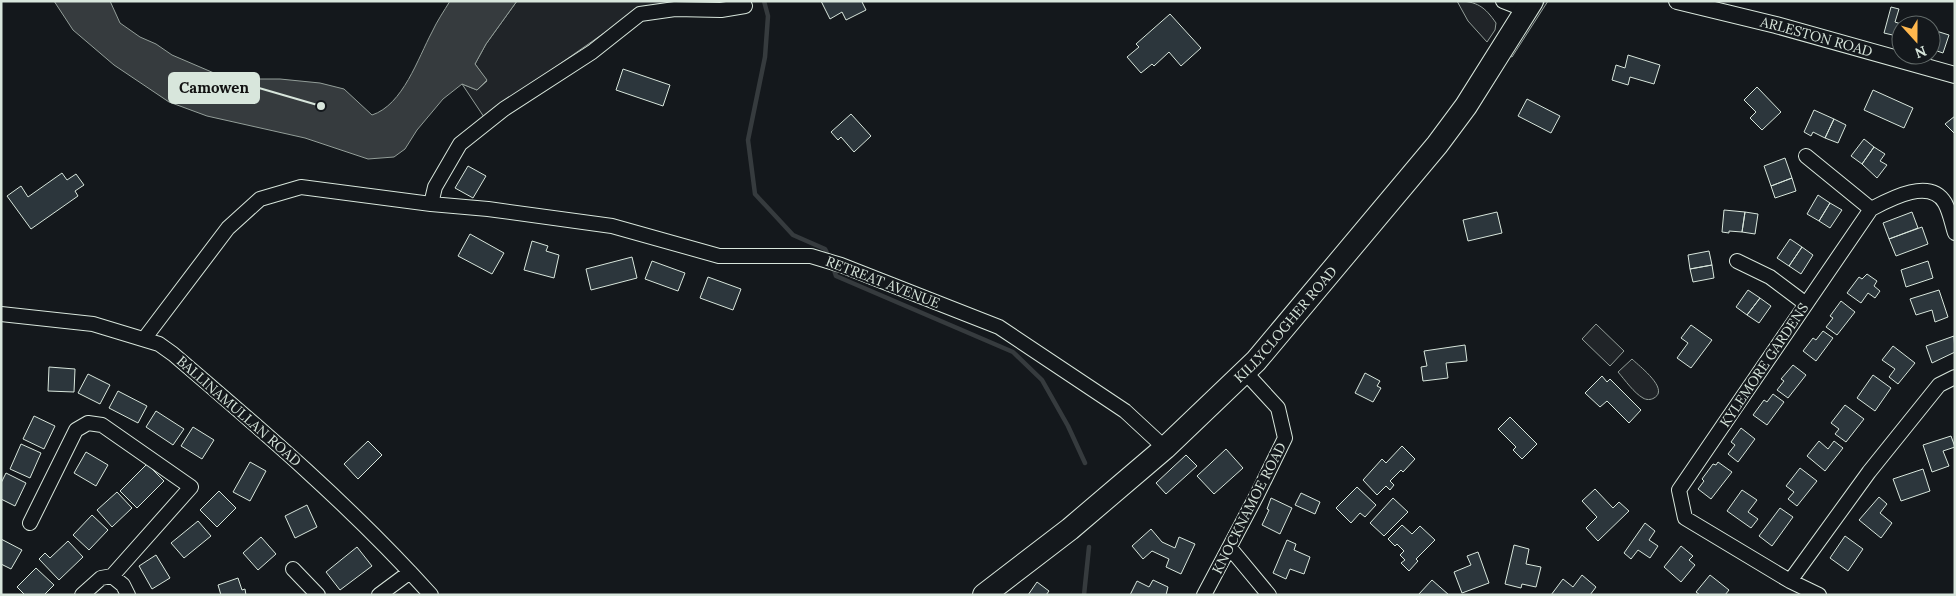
<svg xmlns="http://www.w3.org/2000/svg" width="1956" height="596" viewBox="0 0 1956 596" font-family="Lora,serif">
<rect width="100%" height="100%" fill="#14181c"/>
<path fill="#202428" stroke="#939e99" d="M517,1H704L668,4L637,10L484,117L462,84L477,90L487,81L475,64L486,44Z
M1457,1C1477,1 1485,7 1496,23L1495,30L1487,42L1468,21Z
M1545,1H1548L1512,57L1510,56Z
M1596,324L1624,351L1610,366L1582,339Z
M1632,359C1639,366 1670,389 1654,398C1651,400 1646,400 1643,398C1634,393 1625,380 1618,372Z"/>
<path fill="#363b3e" stroke="#939e99" d="M54,1H110L120,23L140,37L156,44L172,55L214,73L243,79H280L320,83L344,89L372,115C403,105 418,58 432,32C437,21 444,11 450,1H517L486,44L475,64L487,80L477,90L462,84L443,99L417,130L405,149L394,157L368,159L305,138L207,116L169,102L114,65L73,30Z"/>
<g fill="none" stroke-linecap="round" stroke-linejoin="round">
<path stroke="#363b3e" stroke-width="4.5" d="M764,1L768,16L765,57L748,140L755,194L793,235L825,249L829,257
M832,264L836,276L1013,352L1042,380L1068,426L1085,463
M1084,595L1089,547"/>
</g>
<path fill="#2c363c" stroke="#d8e6dc" d="M821,1H864L862,2L866,10L846,20L842,12L830,19Z
M1891,7L1899,9L1895,22L1904,25H1901V37L1884,33Z
M1170,14L1201,48L1181,66L1169,52L1154,66L1152,64L1141,73L1127,57L1139,47L1136,44Z
M1933,30L1949,35L1943,53L1931,49V37Z
M1628,55L1660,65L1654,84L1630,77L1628,85L1612,80L1616,65L1625,68Z
M623,69L670,85L663,106L616,90Z
M1757,87L1781,112L1762,130L1750,118L1756,112L1744,100Z
M1873,90L1913,108L1904,128L1864,110Z
M1527,99L1560,116L1551,133L1518,116Z
M1814,110L1834,119L1825,138L1813,132L1811,136L1804,132Z
M851,114L871,136L854,152L841,137L838,140L831,132Z
M1955,116V134L1945,124Z
M1834,119L1846,125L1838,143L1825,138Z
M1864,139L1874,147L1862,164L1851,156Z
M1874,147L1885,154L1880,161L1887,165L1877,178L1862,164Z
M1785,158L1792,178L1771,186L1764,166Z
M468,166L486,176L473,198L455,188Z
M62,173L67,180L76,174L84,185L75,191L78,196L31,229L7,196L21,186L28,197Z
M1792,178L1796,191L1775,198L1771,186Z
M1818,195L1830,203L1819,221L1807,214Z
M1830,203L1842,210L1830,228L1819,221Z
M1724,210L1745,212L1742,232L1729,231V233L1722,232Z
M1497,212L1502,233L1468,241L1463,220Z
M1745,212L1758,214L1755,234L1742,232Z
M1912,212L1918,228L1889,239L1883,223Z
M1922,227L1928,244L1896,256L1889,239Z
M470,234L504,253L492,274L458,256Z
M1790,239L1802,247L1789,266L1777,258Z
M532,241L548,246L546,251L559,255L554,278L524,270Z
M1802,247L1813,255L1801,274L1789,266Z
M1709,251L1712,265L1690,269L1688,255Z
M632,257L637,278L591,290L586,269Z
M652,261L685,273L678,291L645,279Z
M1928,261L1933,278L1906,287L1901,270Z
M1712,265L1714,278L1693,282L1690,269Z
M1867,274L1877,281L1874,286L1880,291L1875,298L1868,293L1861,303L1847,293L1859,277L1862,279Z
M708,277L741,289L733,310L700,298Z
M1748,290L1760,298L1747,315L1736,307Z
M1939,290L1948,317L1935,322L1932,310L1916,315L1910,299Z
M1760,298L1771,306L1759,323L1747,315Z
M1841,301L1855,312L1837,335L1826,327L1833,318L1830,316Z
M1691,325L1712,340L1691,368L1677,358L1688,343L1681,338Z
M1823,331L1833,338L1816,361L1803,351L1813,338L1816,340Z
M1954,336L1955,352L1932,363L1926,346Z
M1465,345L1467,361L1446,363L1448,378L1423,381L1421,367L1427,366L1424,351Z
M1893,346L1915,363L1898,384L1889,377L1895,369L1882,360Z
M1793,365L1806,375L1788,398L1777,390L1784,381L1781,379Z
M49,367L75,369L74,392L48,391Z
M1365,373L1380,381L1377,386L1381,388L1373,402L1355,393Z
M88,374L110,385L100,404L78,393Z
M1873,375L1891,388L1875,411L1857,398Z
M1602,376L1607,382L1610,379L1641,410L1629,423L1607,401L1600,407L1585,393Z
M118,391L147,406L138,423L109,408Z
M1773,394L1784,402L1767,425L1753,415L1764,400L1767,402Z
M1845,405L1864,419L1846,442L1835,434L1839,429L1831,423Z
M156,411L184,429L173,445L146,427Z
M34,416L55,426L44,449L23,439Z
M1510,417L1537,444L1522,459L1513,450L1516,447L1498,429Z
M193,427L214,440L202,459L181,446Z
M1741,428L1755,439L1738,462L1728,454L1735,445L1731,442Z
M1951,436L1955,447L1943,451L1949,466L1932,472L1923,445Z
M368,441L382,455L358,479L344,464Z
M1819,441L1828,449L1834,441L1843,448L1825,471L1807,456Z
M21,444L41,453L30,478L10,469Z
M1402,446L1415,459L1403,472L1401,470L1390,481L1394,485L1390,490L1386,486L1377,495L1363,480L1382,459L1386,463Z
M1226,449L1243,468L1214,494L1197,476Z
M86,452L108,465L96,486L74,473Z
M1186,455L1197,466L1166,494L1156,483Z
M250,462L266,471L250,501L233,492Z
M1718,462L1732,472L1711,499L1698,489L1704,481L1702,479L1713,464L1716,465Z
M147,464L164,481L137,508L120,491Z
M1800,468L1817,481L1797,506L1788,499L1794,492L1786,486Z
M1923,469L1930,491L1901,501L1893,479Z
M6,473L26,483L15,506L1,499V483Z
M1357,487L1376,505L1365,517L1360,513L1351,523L1336,508Z
M1595,489L1613,508L1619,502L1629,511L1598,541L1586,528L1597,517L1582,501Z
M1742,490L1757,500L1748,512L1758,519L1751,528L1727,511Z
M219,491L236,508L217,527L200,510Z
M117,492L132,508L112,527L97,510Z
M1301,493L1320,502L1315,514L1295,505Z
M1879,497L1887,504L1880,513L1892,523L1881,538L1859,520Z
M1271,498L1292,508L1280,534L1262,525L1269,510L1267,509Z
M1393,498L1408,512L1384,536L1370,523Z
M307,505L317,527L295,538L285,516Z
M1780,508L1793,517L1772,546L1759,536Z
M92,515L108,530L89,550L73,535Z
M198,521L211,536L184,558L171,543Z
M1645,523L1655,531L1649,540L1658,546L1650,558L1638,550L1631,559L1624,553Z
M1402,525L1412,534L1420,526L1435,540L1416,559L1418,561L1409,571L1401,563L1405,560L1400,555L1404,551L1397,544L1395,546L1388,539Z
M1151,529L1162,542L1175,548L1179,537L1195,544L1181,574L1166,567L1169,559L1152,551L1143,559L1132,546Z
M1845,536L1863,549L1848,571L1830,558Z
M261,537L276,554L258,570L243,553Z
M1,539L22,550L11,569L1,564Z
M1287,540L1296,544L1294,550L1310,557L1304,574L1290,569L1286,579L1273,573Z
M68,541L83,557L59,580L39,559L45,553L50,558Z
M1514,545L1529,549L1526,564L1541,567L1536,587L1522,584L1521,588L1505,584Z
M1681,546L1693,556L1689,560L1695,565L1681,582L1664,567Z
M357,547L372,566L340,590L326,572Z
M1478,552L1489,583L1462,593L1454,572L1471,565L1467,556Z
M156,555L170,578L152,589L139,566Z
M36,568L54,585L44,595H25L17,587Z
M1582,575L1596,587L1590,595H1551L1563,579L1573,587Z
M1710,575L1729,590L1725,595H1700L1696,592Z
M238,578L242,590L245,589L246,595H221L218,585Z
M1153,580L1168,587L1166,595H1130L1137,581L1149,587Z
M1432,580L1449,595H1418Z
M1037,582L1049,591L1046,595H1028Z"/>
<g fill="none" stroke-linecap="round" stroke-linejoin="round">
<defs>
<path id="minor" d="M1503,1L1526,10
M745,6L721,10L675,9L640,14L592,52L504,109L460,144L435,187L431,204L488,209L612,226L719,256H811L841,265L999,327L1125,411L1165,448
M1806,156L1871,209
M1955,233C1952,224 1950,212 1945,203C1930,177 1890,199 1871,209L1679,490L1685,518L1790,581L1869,472L1939,385L1955,377
M1737,261L1770,277L1806,304
M1,314L93,324L159,344L173,354C262,430 352,507 431,595
M144,339L228,228L260,199L301,187L431,204
M30,523L76,430L88,423L102,425L191,487L112,576
M1230,548L1269,595
M293,569L318,595
M1790,581L1819,595
M82,595L101,578L112,576L123,585L128,595
M379,595L410,572
M1204,595L1257,495L1285,438L1278,408L1245,372"/>
<g id="tertiary">
<path id="s1" d="M1677,1L1776,25L1955,75"/>
</g>
<g id="trunk">
<path id="s2" d="M984,595L1070,529L1165,448L1256,361L1437,145L1466,106L1532,1"/>
</g>
</defs>
<use href="#minor" stroke="#d8e6dc" stroke-width="16"/>
<use href="#tertiary" stroke="#d8e6dc" stroke-width="18"/>
<use href="#trunk" stroke="#d8e6dc" stroke-width="24"/>
<use href="#minor" stroke="#14181c" stroke-width="14"/>
<use href="#tertiary" stroke="#14181c" stroke-width="16"/>
<use href="#trunk" stroke="#14181c" stroke-width="22"/>
</g>
<g text-anchor="middle" dominant-baseline="central" stroke-width="4" stroke-linejoin="round" paint-order="stroke">
<g font-size="14" fill="#d8e6dc" stroke="#14181c">
<text stroke="none"><textPath href="#s1" startOffset="144">ARLESTON ROAD</textPath></text>
<text transform="translate(883 282) rotate(21)">RETREAT AVENUE</text>
<text stroke="none"><textPath href="#s2" startOffset="406">KILLYCLOGHER ROAD</textPath></text>
<text transform="translate(1764 365) rotate(-56)">KYLEMORE GARDENS</text>
<text transform="translate(239 411) rotate(41)">BALLINAMULLAN ROAD</text>
<text transform="translate(1249 508) rotate(-63)">KNOCKNAMOE ROAD</text>
</g>
</g>
<path fill="none" stroke="#d8e6dc" stroke-width="2" d="M321 106L259 88"/>
<circle fill="#d8e6dc" stroke="#14181c" stroke-width="2" cx="321" cy="106" r="5"/>
<rect fill="#d8e6dc" stroke="#d8e6dc" stroke-width="2" x="169" y="73" width="90" height="30" rx="5"/>
<g font-size="15" text-anchor="middle" font-weight="bold" fill="#111">
<text x="214" y="93">Camowen</text>
</g>
<rect width="1956" height="596" fill="none" stroke="#d8e6dc" stroke-width="5"/>
<g transform="translate(1916 40) rotate(159)"><circle r="24" fill="#14181c" stroke="#626a69"/>
<path d="M0-4L9 19L0 12L-9 19Z" fill="#ffb74d"/>
<text y="-8" font-size="14" font-weight="bold" text-anchor="middle" fill="#d8e6dc">N</text>
</g>
</svg>
